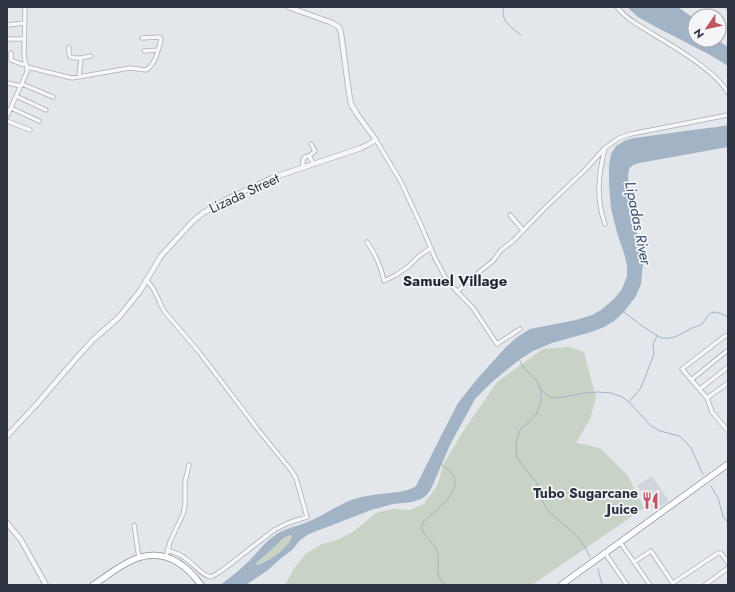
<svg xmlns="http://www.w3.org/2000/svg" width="735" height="592" viewBox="0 0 735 592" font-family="Jost,sans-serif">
<rect width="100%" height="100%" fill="#e3e6ea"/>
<path fill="#d2d5dc" d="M652,476L669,501L654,511L637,486Z"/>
<path fill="#c8d3c5" d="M570,347L584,352L596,398L590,419L576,443L600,448L628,476L644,508L532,585H285L295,567L305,554L322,544L334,541L353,532L376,513L392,509L410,510L424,504L438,484L443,465L462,433L497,382L543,349Z
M290,535L292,536C290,547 267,564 256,565C258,559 263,557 267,554C275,547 280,537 290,535Z"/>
<path fill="#a2b3c6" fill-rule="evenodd" d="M627,7H678L695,19V40H717L728,47V66L712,56L656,27L638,17Z
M728,125V147L639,163L633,165L629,169L628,176L630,199L643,264L641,284L636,296L624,312L614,321L604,327L591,332L552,343L533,351L519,360L492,382L475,399L450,445L431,489L427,495L421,499L412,502L393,504L371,510L309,534L300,540L292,550L279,560L268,570L246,585H220C231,577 241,569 250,560C258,552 265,542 274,536C283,529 294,527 305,523C321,517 335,507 351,500C363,496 377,494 390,493C399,492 408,491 416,486L442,434L458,403L478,378L506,347L516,338L530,329L576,320L592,315L601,310L614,299L622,289L627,276V266L624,253L618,236L611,209L609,183V165L611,154L616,146L626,140L634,138L700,129L717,127ZM290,535L292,536C290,547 267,564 256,565L258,561L268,553L283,538Z"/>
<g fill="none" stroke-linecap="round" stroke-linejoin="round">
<path stroke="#a2b3c6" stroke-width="1" d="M504,7C499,20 512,28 521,35
M624,312C632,318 654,336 663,338C673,340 683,333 692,328C695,327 700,326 703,323C706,319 708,313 714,312C718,312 724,315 728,317
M519,359L523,367L537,381L541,391V401L536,415L528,423L521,428L517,439L516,449L517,457L522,465L537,483L540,497L546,508L557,519L577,536L585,547L590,557
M542,391L550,397L557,398L585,393L598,392L611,393L622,397L629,402L651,426L660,431L679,436L684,440L691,448L703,474
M630,401L640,389L644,380L654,354L653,344L657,336
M441,464C446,468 451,472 454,477C460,491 440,507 432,514C428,517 423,521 422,526C420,536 437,543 438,555C439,567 434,576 446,585
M711,486L718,498L723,516L728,523
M598,569L602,585"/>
<defs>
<path id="minor" d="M617,7C626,19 639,25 651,33C673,46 716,71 728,93
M727,7L728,8
M7,25L25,23
M7,39H24
M69,47C68,59 70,58 81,58
M144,51L158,50
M11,53V60L21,64H26
M27,67L72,78L130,68L146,70C156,64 158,50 161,40L160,37L142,38
M79,77L81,58L91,56
M7,83L21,86
M22,84L53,97
M16,96L46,110
M11,108L39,121
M7,116L27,72C28,66 24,61 24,55L25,7
M7,121L30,130
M376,140L401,182L421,225L435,258L444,275L453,287L473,308L497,344L520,329
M311,144L315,151L309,156L314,164
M605,149C598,174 596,200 605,224
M303,167V160L305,157L309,156
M510,215L523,230
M367,242C376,256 381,266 384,281L396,275L409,266L419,256L431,248
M146,280C157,290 157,299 164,311L199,352L260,432L291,470L296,478L307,517L288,523L274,530L224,569L218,573L211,577C202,576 193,563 185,558C180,554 174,552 167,550
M457,292L473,277L493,261L501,250L513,241L547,206L586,169L594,160L605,148L619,138L631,134L728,115
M728,336H725L682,369L707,398L712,412L728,431
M691,380L728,350
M700,389L728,367
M707,398L728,383
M134,525L139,558
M620,542L650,585
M605,553L627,585
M166,557L170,542L183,514L185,505V482L189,465
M634,562L651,551L674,585
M673,583L718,553H721L728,563
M705,585L728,568"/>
<path id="tertiary" d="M7,436L36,405L80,354L93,340L119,317L140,291L161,256L193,221L203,213L225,200L272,178L361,148L367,145L376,140L357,114L351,104L349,93L341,33L339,27L330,22L288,7
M7,523L21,540L46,585"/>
<path id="trunk" d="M93,585C107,576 120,565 135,559C163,548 185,563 201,585
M561,585L728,464"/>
</defs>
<use href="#minor" stroke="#a9adb4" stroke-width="5"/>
<use href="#tertiary" stroke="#a9adb4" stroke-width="6"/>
<use href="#trunk" stroke="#8c939f" stroke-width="7"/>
<use href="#minor" stroke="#f6f7f9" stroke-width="3.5"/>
<use href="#tertiary" stroke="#f6f7f9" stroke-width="4.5"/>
<use href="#trunk" stroke="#fff" stroke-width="5.5"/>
</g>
<defs>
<symbol id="restaurant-bare" viewBox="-9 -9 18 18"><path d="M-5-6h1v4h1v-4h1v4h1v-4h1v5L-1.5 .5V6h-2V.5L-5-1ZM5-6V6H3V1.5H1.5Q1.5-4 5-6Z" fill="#c15663" stroke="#f3f5f7" stroke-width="2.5" paint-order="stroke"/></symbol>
</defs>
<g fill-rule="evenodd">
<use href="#restaurant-bare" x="638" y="488" width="25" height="25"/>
</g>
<g text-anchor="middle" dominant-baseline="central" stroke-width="3.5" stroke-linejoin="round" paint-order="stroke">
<g font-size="14" fill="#2d3341" stroke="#f3f5f7">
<text transform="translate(244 193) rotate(-25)">Lizada Street</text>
</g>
<g font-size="14" font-weight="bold" fill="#2d3341" stroke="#f3f5f7" text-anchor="end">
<text x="638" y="493">Tubo Sugarcane<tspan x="638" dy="16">Juice</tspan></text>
</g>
<g font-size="15" font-style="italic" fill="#3b5170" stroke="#f3f5f7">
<text transform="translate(638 223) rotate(79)">Lipadas River</text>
</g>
<g font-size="15" font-weight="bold" fill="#1f2532" stroke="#f3f5f7">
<text x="455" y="281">Samuel Village</text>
</g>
</g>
<rect width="735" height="592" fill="none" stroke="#2d3341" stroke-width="16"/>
<g transform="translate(707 28) rotate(236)"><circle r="19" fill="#f3f5f7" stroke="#a4a7ae"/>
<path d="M0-3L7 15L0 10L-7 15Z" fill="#c15663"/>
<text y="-6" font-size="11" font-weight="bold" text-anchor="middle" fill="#2d3341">N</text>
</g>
</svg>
